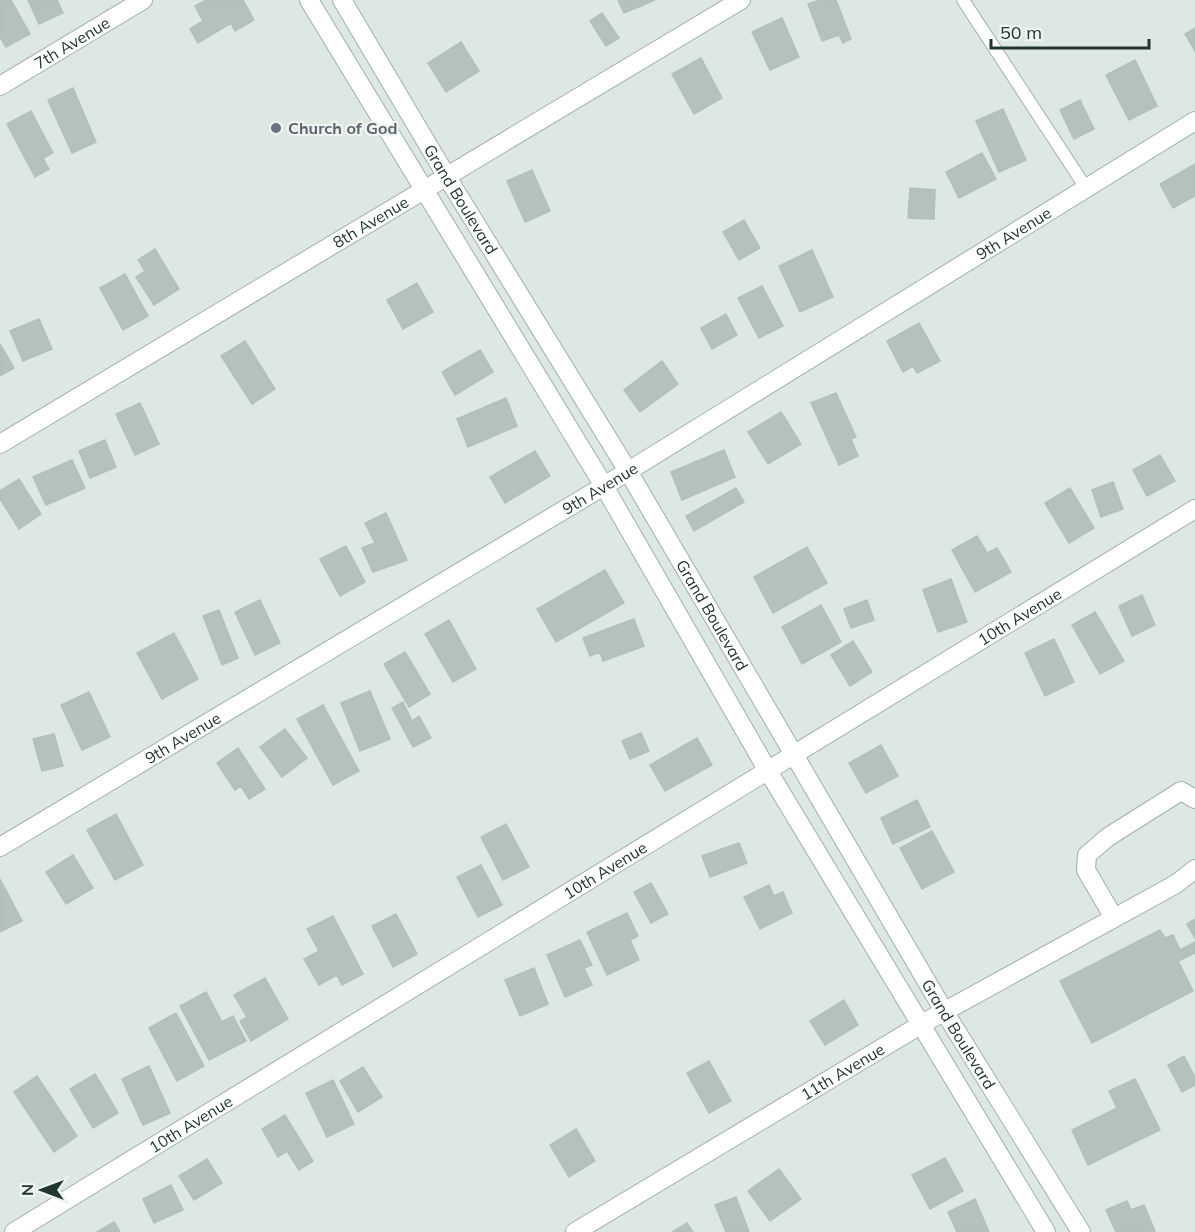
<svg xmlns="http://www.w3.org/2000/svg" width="1195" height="1232" viewBox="0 0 1195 1232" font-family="Mulish,sans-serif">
<rect width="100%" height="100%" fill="#dee8e3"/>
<path fill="#b4c2bc" stroke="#b1c0ba" stroke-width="1.5" d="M0,0H11L30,34L6,47L0,37Z
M28,0H57L63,13L39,24Z
M206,0H243L254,20L235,31L231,23L198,43L190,29L203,21L195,6Z
M618,0H655L624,13Z
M820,0H836L851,39L843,43L839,35L822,41L808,4Z
M602,13L619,38L606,46L590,21Z
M782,18L799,57L770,70L752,32Z
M1195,28V51L1185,34Z
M461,42L479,71L446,92L428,63Z
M701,58L722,98L694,114L672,74Z
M1135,60L1157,106L1129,120L1106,75Z
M73,88L96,142L72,153L48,100Z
M1080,100L1094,129L1074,139L1060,110Z
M1003,109L1026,160L999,172L976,121Z
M31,111L53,153L43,158L49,169L35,177L7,124Z
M982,153L996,179L959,198L946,172Z
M1195,164V196L1173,208L1160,184Z
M532,170L550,211L525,222L507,181Z
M910,188L935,190L934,219L908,218Z
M744,220L760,248L739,260L723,232Z
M155,249L179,289L154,305L136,277L145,271L138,260Z
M812,250L833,297L800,312L779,266Z
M125,274L148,316L123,330L100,288Z
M417,283L433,312L403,329L387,300Z
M762,286L783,326L759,338L738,298Z
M726,314L737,335L712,349L701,328Z
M39,319L52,349L23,361L10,331Z
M919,323L940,361L917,373L913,366L903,372L887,341Z
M245,341L275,389L252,404L221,356Z
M0,344L14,368L0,376Z
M480,350L493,372L455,395L442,372Z
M662,361L678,384L640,412L624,390Z
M836,393L856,437L851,439L858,456L839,465L811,403Z
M506,398L517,426L468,447L457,419Z
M140,403L159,444L135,455L116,414Z
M781,412L801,444L768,464L748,432Z
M105,440L116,467L90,478L79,451Z
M724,450L735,477L682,500L671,472Z
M535,451L550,476L505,503L490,477Z
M1160,455L1175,481L1147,496L1133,470Z
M72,460L85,488L46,505L33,477Z
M19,479L41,514L19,529L0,499V491Z
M1113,482L1123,509L1101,517L1092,490Z
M736,488L744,502L694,531L686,516Z
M1070,488L1094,528L1069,543L1045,503Z
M386,513L407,560L373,572L362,548L375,543L365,523Z
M977,536L987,553L997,548L1011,572L975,592L952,550Z
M346,546L365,582L340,596L320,559Z
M807,547L827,583L773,613L754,577Z
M605,570L624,603L556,642L537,609Z
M951,579L967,622L938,632L923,590Z
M1142,595L1155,625L1132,636L1119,606Z
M260,600L280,643L255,655L235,612Z
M867,600L874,620L851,628L844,609Z
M821,605L841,642L802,664L782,627Z
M219,610L238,658L222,665L203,616Z
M1095,612L1124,661L1100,674L1072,625Z
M634,619L644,646L603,661L600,652L590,656L583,638Z
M449,620L476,669L453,682L425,634Z
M174,633L198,679L162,699L137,653Z
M1054,639L1074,682L1045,696L1025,653Z
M853,641L872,672L850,686L831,655Z
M405,652L430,694L409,707L384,664Z
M370,691L390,739L360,751L341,703Z
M89,692L110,737L82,750L61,705Z
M403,702L412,721L419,716L431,738L413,747L392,708Z
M323,705L359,771L333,785L297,719Z
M285,729L307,758L282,777L260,747Z
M641,733L649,751L630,759L622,741Z
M54,734L63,766L42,771L33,739Z
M697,738L712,765L665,791L650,765Z
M881,745L898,776L866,793L849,763Z
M238,748L265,789L249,799L241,786L235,790L217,763Z
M917,800L930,827L893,844L881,818Z
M116,814L143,865L115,880L87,830Z
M506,824L529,867L503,880L481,837Z
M932,831L954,872L922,889L900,848Z
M739,843L747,863L710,877L702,856Z
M73,855L93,888L66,904L46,872Z
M481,865L502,905L478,917L457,877Z
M0,879L22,921L0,932Z
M651,883L668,914L651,923L634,892Z
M769,885L774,896L783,892L792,913L760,929L744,897Z
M627,913L638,936L630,940L639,960L607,975L587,932Z
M396,914L417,954L393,967L372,926Z
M333,916L363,974L342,985L337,975L319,985L304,959L319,951L307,929Z
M1195,919V938L1187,924Z
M1160,930L1165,938L1173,935L1180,950L1195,942V953L1178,961L1193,991L1092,1043L1060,981Z
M580,940L592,965L584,968L592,985L565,997L547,955Z
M534,968L548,1004L520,1016L505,980Z
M265,978L288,1019L251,1041L240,1021L247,1017L234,995Z
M206,992L222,1022L233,1016L246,1041L209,1060L180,1006Z
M844,1000L858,1025L825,1045L810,1021Z
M176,1013L204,1066L177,1081L149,1028Z
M1184,1056L1195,1077V1085L1182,1092L1168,1065Z
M709,1061L731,1101L709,1113L687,1073Z
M149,1066L170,1113L143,1125L122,1079Z
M363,1067L382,1097L358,1112L340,1081Z
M95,1074L118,1113L93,1128L70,1089Z
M37,1076L77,1136L54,1152L14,1092Z
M1135,1079L1160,1130L1088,1165L1072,1130L1117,1108L1109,1091Z
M333,1080L354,1124L327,1137L306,1093Z
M285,1115L313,1161L299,1170L287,1151L278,1157L262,1129Z
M576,1129L595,1161L569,1177L550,1145Z
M945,1158L963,1191L930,1209L912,1175Z
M207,1159L222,1183L194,1200L179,1176Z
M779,1169L801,1199L770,1221L748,1191Z
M171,1185L183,1210L154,1223L143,1199Z
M736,1197L749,1232H726L715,1205Z
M975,1199L989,1232H957L948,1212Z
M1127,1201L1131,1210L1144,1205L1155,1231L1116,1232L1106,1210Z
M114,1222L120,1232H97Z
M687,1223L693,1232H672Z"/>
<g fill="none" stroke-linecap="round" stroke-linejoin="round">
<defs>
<path id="lane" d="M963,0L1086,188"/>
<g id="street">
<path d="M309,0L604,486L768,771L1046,1232"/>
<path id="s1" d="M342,0L447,177L628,471L944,1011L1081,1232"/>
<path id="s2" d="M0,86L143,0"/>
<path id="s3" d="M0,444L741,0"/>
<path d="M1114,918L1086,870L1087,855L1108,837L1181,791L1195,799"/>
<path id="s4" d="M14,1232L1195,509"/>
<path id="s5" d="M575,1232L927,1021L1176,884L1195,869"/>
</g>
<g id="secondary">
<path id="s6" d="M0,847L604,486L1195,121"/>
</g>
</defs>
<use href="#lane" stroke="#a2afaa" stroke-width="14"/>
<use href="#street" stroke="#a2afaa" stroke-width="20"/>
<use href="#secondary" stroke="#9fb2ab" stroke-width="20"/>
<use href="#lane" stroke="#fff" stroke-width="12"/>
<use href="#street" stroke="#fff" stroke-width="18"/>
<use href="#secondary" stroke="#fff" stroke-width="18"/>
</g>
<circle fill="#6b7280" stroke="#eef5f1" stroke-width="2" cx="276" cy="128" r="6"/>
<g text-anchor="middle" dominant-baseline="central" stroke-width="4.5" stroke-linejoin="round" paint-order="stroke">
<g font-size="16" fill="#213630" stroke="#eef5f1">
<text stroke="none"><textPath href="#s2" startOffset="84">7th Avenue</textPath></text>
<text stroke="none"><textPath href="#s1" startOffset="232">Grand Boulevard</textPath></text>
<text stroke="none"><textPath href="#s3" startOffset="432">8th Avenue</textPath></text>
<text stroke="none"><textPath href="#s6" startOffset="1185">9th Avenue</textPath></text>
<text stroke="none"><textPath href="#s6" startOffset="699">9th Avenue</textPath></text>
<text stroke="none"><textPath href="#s1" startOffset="718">Grand Boulevard</textPath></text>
<text stroke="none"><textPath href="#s4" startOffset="1179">10th Avenue</textPath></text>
<text stroke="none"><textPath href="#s6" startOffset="213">9th Avenue</textPath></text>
<text stroke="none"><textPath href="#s4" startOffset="693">10th Avenue</textPath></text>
<text stroke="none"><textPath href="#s1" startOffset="1204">Grand Boulevard</textPath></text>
<text stroke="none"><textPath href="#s5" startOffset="312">11th Avenue</textPath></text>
<text stroke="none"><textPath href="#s4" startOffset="207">10th Avenue</textPath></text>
</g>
<g font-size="16" font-weight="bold" fill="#5b616d" stroke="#eef5f1" text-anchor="start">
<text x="288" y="128">Church of God</text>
</g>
</g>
<g transform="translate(42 1190) rotate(270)" stroke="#eef5f1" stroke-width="4.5" paint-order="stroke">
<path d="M0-4.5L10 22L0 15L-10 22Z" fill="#213630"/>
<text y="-9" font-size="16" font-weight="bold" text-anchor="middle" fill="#213630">N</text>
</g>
<path d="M991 39v9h158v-9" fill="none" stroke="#213630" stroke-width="3"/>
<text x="1000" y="39" font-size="18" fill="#213630" stroke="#eef5f1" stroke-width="4.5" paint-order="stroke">50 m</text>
</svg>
